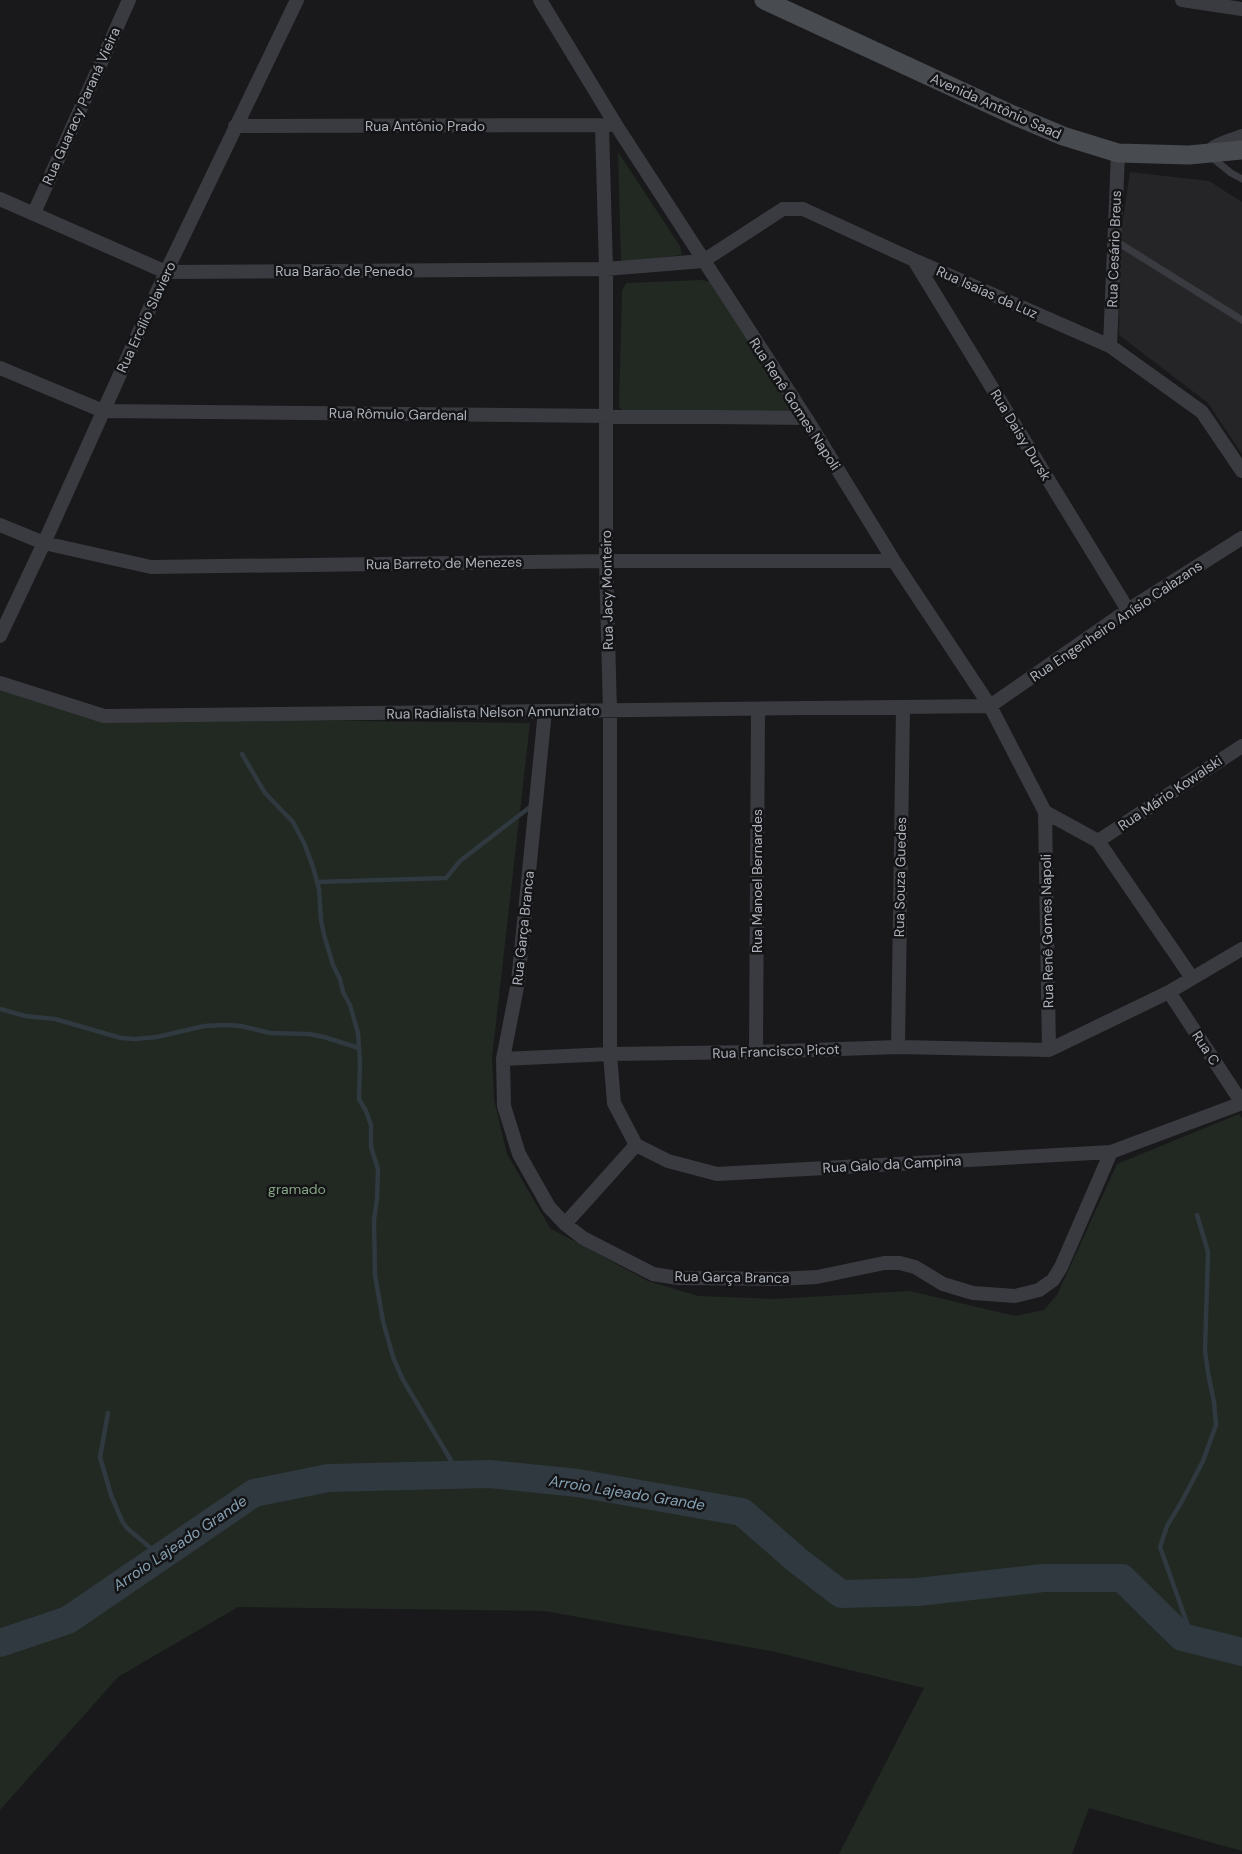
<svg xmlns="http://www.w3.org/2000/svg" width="1242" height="1854" viewBox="0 0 1242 1854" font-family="'DM Sans',sans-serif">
<rect width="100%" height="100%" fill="#19191b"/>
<path fill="#252528" d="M1130,172L1209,181L1242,202V454L1208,403L1119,335L1120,239Z"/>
<path fill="#212922" d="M618,152L680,246L682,255L621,262Z
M703,280L710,282L792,407L788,413L623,412L619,406L622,291L626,283Z
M0,685L104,718L530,723L492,1058L494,1099L507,1154L550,1228L648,1281L698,1296L774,1299L910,1291L1015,1316L1044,1310L1057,1295L1117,1164L1239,1114L1242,1118V1851L1089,1808L1072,1854H839L924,1688L771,1651L544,1611L238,1607L118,1677L0,1810Z"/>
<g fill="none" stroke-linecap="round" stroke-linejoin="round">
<path stroke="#2f393f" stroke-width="4.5" d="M242,754L265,793L293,822L304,843L313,867L319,889L321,920L324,935L333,965L340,979L343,992L350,1005L358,1033L360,1063L359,1099L366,1111L371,1125V1147L378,1169L377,1199L374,1220L375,1275L383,1321L393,1357L402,1378L459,1474
M317,882L446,878L460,861L530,807
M0,1009L25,1016L55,1019L121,1038L135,1039L157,1037L204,1026L227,1025L241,1026L270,1033L309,1034L324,1037L359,1048
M108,1413L100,1457L111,1495L122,1521L127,1528L161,1557
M1193,1640L1160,1547L1167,1526L1182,1501L1203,1461L1216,1425L1214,1402L1208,1373L1205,1351L1208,1252L1197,1215"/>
<path stroke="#2f393f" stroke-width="28" d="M0,1643L68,1620L254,1493L328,1478L489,1474L578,1483L742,1512L797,1560L841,1594L918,1592L1044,1578H1122L1182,1637L1242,1652"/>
<path stroke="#3a3b40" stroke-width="7" d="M1210,156L1231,173L1242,179
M1114,240L1242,320"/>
<path stroke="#3a3b40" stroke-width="14" d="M540,0L616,125L806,418L894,561L990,706L1045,812L1049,1050
M1182,0L1242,9
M235,126L609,125
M602,126L606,269V561L610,711V1054L614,1103L636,1145L668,1161L717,1174L1111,1152L1242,1103
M1213,148C1217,144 1235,139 1242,136
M0,199L166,272L606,269L703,261L783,209H803L914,260L1110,346L1202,412L1242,471
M34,213L129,0
M914,260L1128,610
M1110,346L1118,153
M0,368L103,411L806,418
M0,525L44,543L151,567L606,561H894
M0,636L44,543L166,272L297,0
M0,683L104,716L990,706L1128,610L1242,538
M545,711L518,982L503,1059L504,1106L519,1154L549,1207L565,1224L583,1238L653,1274L678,1278L778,1279L817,1277L884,1263H900L915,1267L943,1284L973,1293L1015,1296L1039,1290L1053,1280L1061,1267L1111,1152
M1045,812L1098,841L1192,978
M1098,841L1242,746
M1169,992L1242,1103
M898,1047L903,707
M756,1052L758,709
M503,1059L610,1054L756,1052L898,1047L1049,1050L1169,992L1242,949
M565,1224L636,1145"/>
<path stroke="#484b50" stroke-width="19" d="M764,0L1013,115L1063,136L1118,153L1189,155L1242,150"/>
</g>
<g text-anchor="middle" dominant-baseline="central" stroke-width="5" stroke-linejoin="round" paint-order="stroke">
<g font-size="14" fill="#acb1ba" stroke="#141416">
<text transform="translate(81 106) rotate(-66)">Rua Guaracy Paraná Vieira</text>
<text transform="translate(996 106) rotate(24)">Avenida Antônio Saad</text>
<text x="425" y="126">Rua Antônio Prado</text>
<text transform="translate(1114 249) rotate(-88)">Rua Cesário Breus</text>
<text x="344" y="271">Rua Barão de Penedo</text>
<text transform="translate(987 292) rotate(24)">Rua Isaías da Luz</text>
<text transform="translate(146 317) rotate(-65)">Rua Ercílio Slaviero</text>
<text transform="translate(795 404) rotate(57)">Rua Renê Gomes Napoli</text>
<text transform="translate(398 414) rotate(1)">Rua Rômulo Gardenal</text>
<text transform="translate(1021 435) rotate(59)">Rua Daisy Dursk</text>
<text transform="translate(444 563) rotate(-1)">Rua Barreto de Menezes</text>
<text transform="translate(607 590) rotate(-91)">Rua Jacy Monteiro</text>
<text transform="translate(1116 621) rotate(-34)">Rua Engenheiro Anísio Calazans</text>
<text transform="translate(493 712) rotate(-1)">Rua Radialista Nelson Annunziato</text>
<text transform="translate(1170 793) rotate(-34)">Rua Mário Kowalski</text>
<text transform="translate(900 877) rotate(-89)">Rua Souza Guedes</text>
<text transform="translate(757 881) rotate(-90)">Rua Manoel Bernardes</text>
<text transform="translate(523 928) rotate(-84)">Rua Garça Branca</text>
<text transform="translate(1047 931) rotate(-91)">Rua Renê Gomes Napoli</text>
<text transform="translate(1206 1048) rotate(57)">Rua C</text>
<text transform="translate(776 1051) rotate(-2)">Rua Francisco Picot</text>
<text transform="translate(892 1164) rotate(-3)">Rua Galo da Campina</text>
<text transform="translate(732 1277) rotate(1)">Rua Garça Branca</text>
</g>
<g font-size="14" fill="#85a484" stroke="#141416">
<text x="297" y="1189">gramado</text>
</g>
<g font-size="15" font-style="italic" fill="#85a1b3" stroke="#141416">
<text transform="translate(627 1493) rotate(9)">Arroio Lajeado Grande</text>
<text transform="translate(180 1543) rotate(-34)">Arroio Lajeado Grande</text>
</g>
</g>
</svg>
